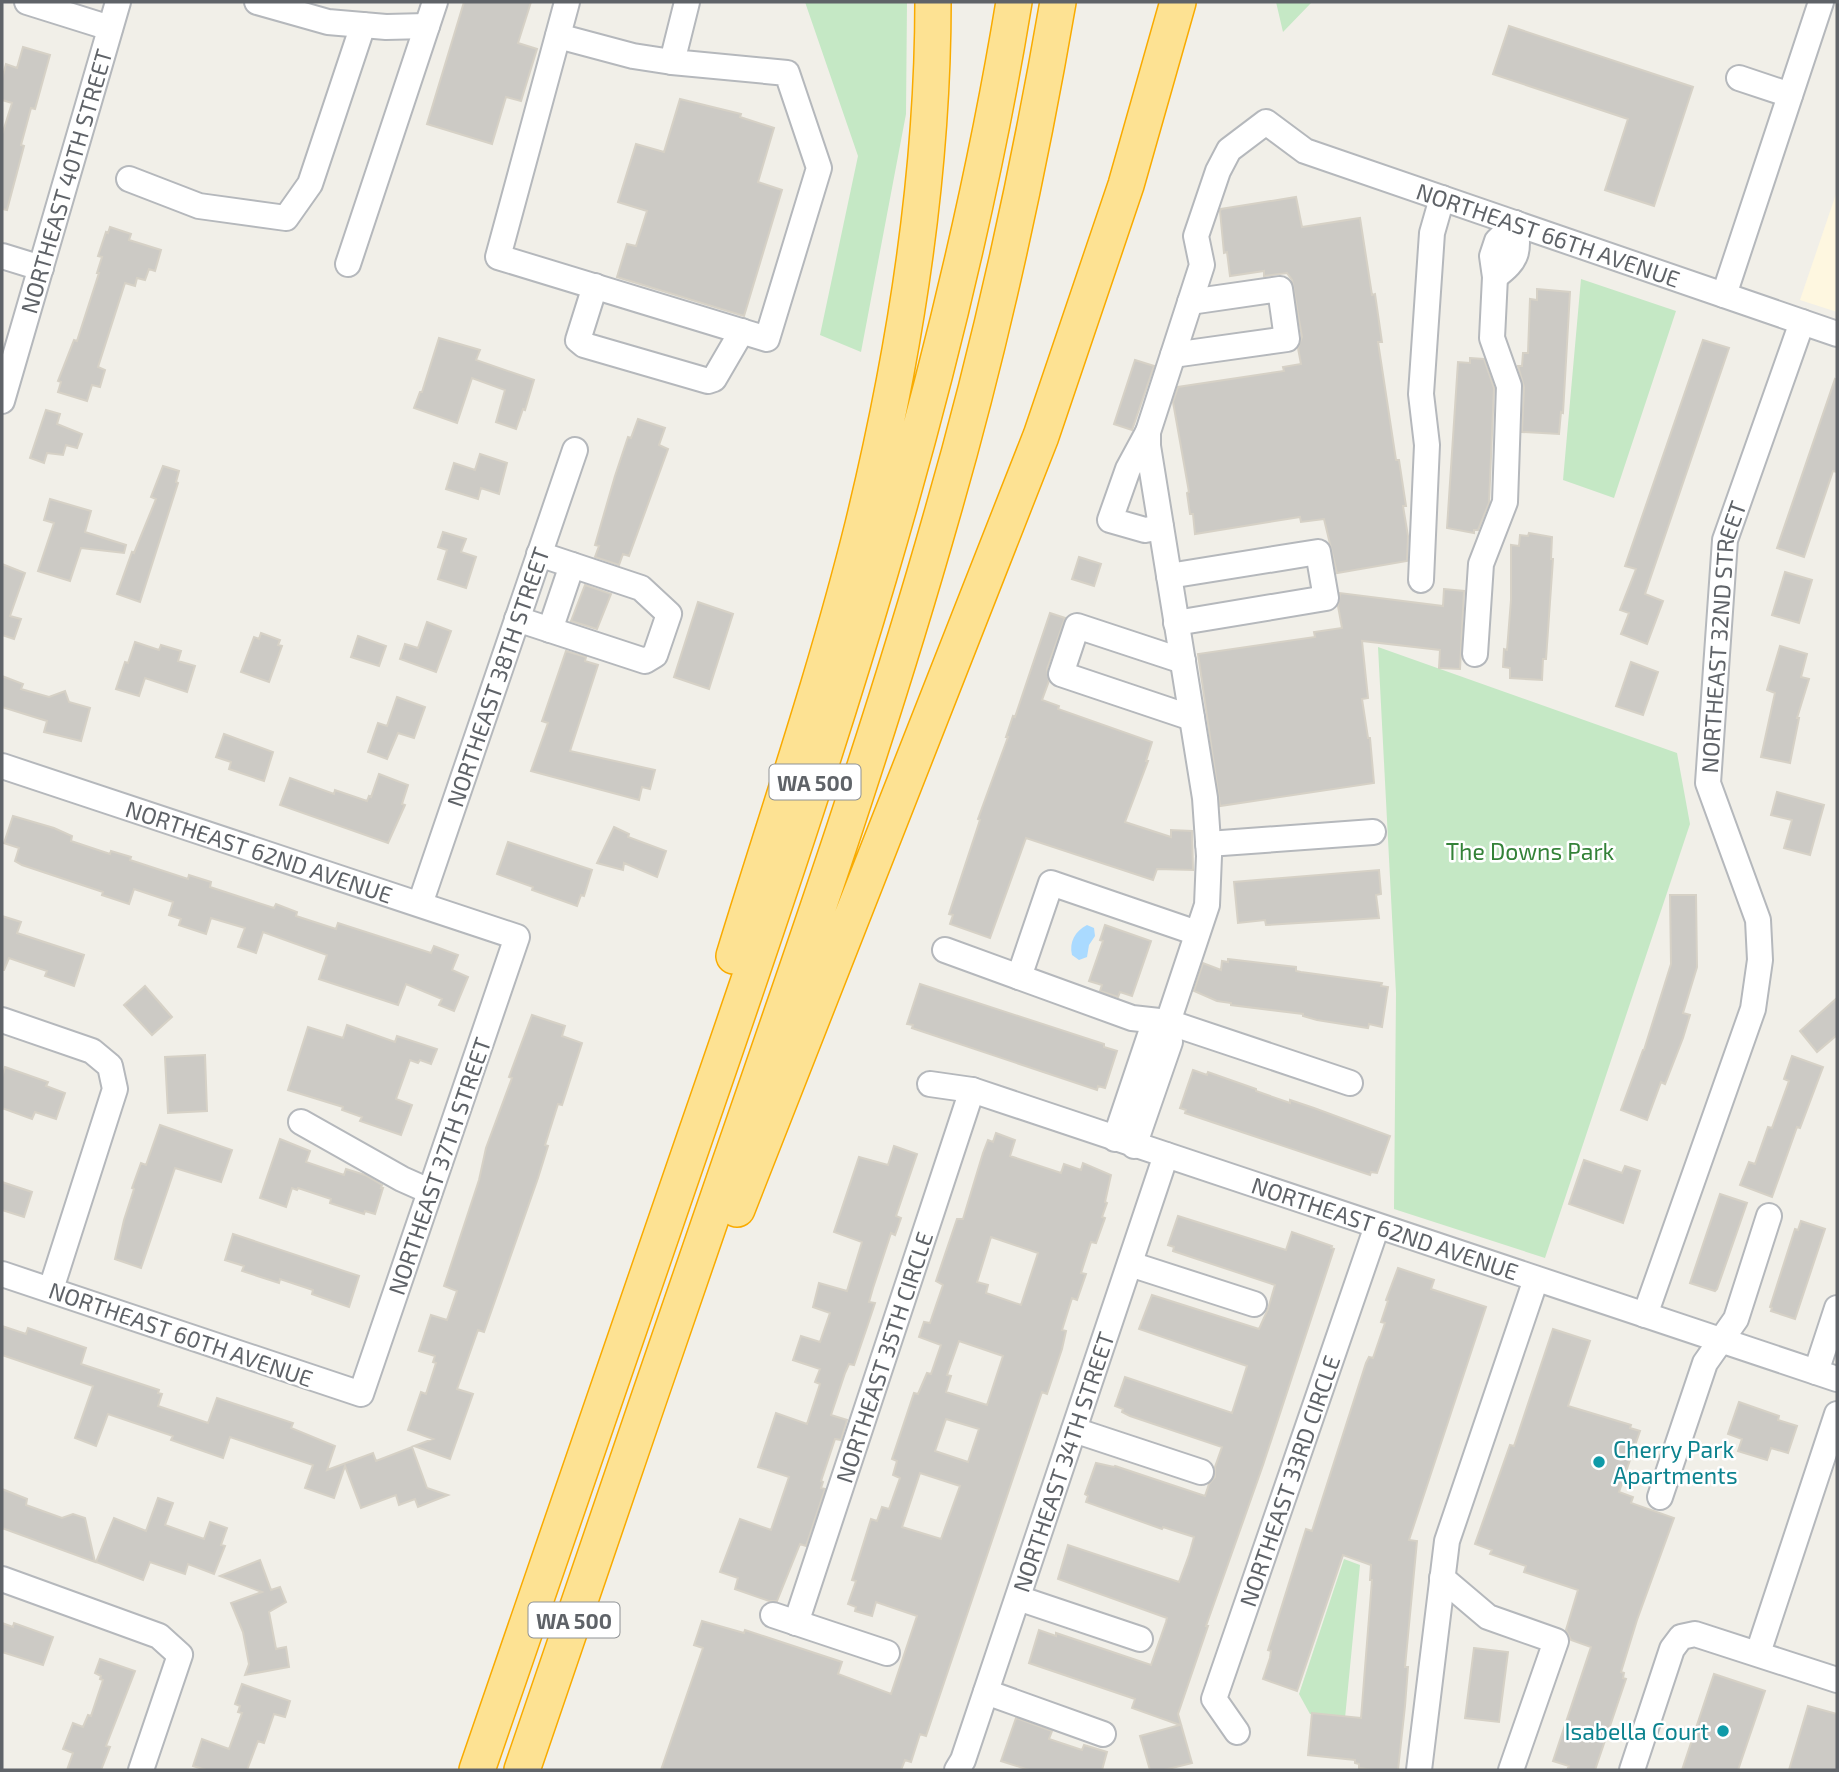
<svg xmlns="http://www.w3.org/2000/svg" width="1839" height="1772" viewBox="0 0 1839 1772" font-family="'Exo 2',sans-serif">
<rect width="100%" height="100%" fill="#f1efe8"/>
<path fill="#fef7e0" d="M1837,191V312L1800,300Z"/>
<path fill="#c5e8c5" d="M805,2H907L906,114L861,352L820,335L858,156Z
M1276,2H1312L1283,32Z
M1581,279L1676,311L1614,498L1563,480Z
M1378,647L1677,753L1690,824L1545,1258L1394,1209L1396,993Z
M1344,1559L1360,1565L1345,1718L1310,1714L1299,1694Z"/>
<path fill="#aadaff" d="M1087,925L1094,928L1095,936L1089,945L1087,957L1079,960L1072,955C1069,942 1075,931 1087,925Z"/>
<path fill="#cccac5" stroke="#d6d1c6" stroke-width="2" fill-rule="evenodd" d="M464,2H531L518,43L537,49L521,101L506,97L492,144L427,124Z
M1509,26L1693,87L1654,206L1605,190L1628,119L1493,74Z
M23,47L50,55L35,109L31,108L21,145L24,146L7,210L2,209V135L12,103L2,100V79L6,64L17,68Z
M680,99L741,114L740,117L774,128L758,182L782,190L744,316L617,277L627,244L636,246L647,211L618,202L636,144L664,152Z
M1296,197L1302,227L1360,218L1372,295L1375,294L1382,342H1378L1396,460H1399L1406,506H1403L1408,536L1407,561L1337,573L1324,519L1301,522L1300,517L1195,534L1193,514H1190L1187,493L1189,492L1173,402L1178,387L1284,371L1283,367L1301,364L1298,348L1302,337L1292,280L1287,273L1264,276V271L1230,276L1227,252L1224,253L1220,211L1221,209Z
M110,227L131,234L129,240L161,250L155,271L149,269L145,280L137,278L135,286L125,283L98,367L105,370L100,387L92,385L87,401L58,392L61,382L58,381L74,340L77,341L99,273H97L102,257L98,256L106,232L108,233Z
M1537,289L1570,292L1563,413L1561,412L1559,434L1522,432L1524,387L1518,366H1522L1523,353H1528L1530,299L1537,300Z
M439,338L480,350L476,360L534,380L525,410L523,409L516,429L496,422L505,390L472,378L457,423L414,408L420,392H422Z
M1703,340L1729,348L1645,594L1663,601L1647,644L1621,634L1629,613L1620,610L1636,569L1625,566Z
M1470,358L1484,359L1494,388L1489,503L1478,530H1474V533L1447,528L1458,362L1470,363Z
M1135,360L1154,366L1132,430L1114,424Z
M1835,379L1837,380V472L1833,471L1804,557L1777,548Z
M46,410L60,414L57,424L82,434L77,448L66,445L63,455L47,453L44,463L30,458Z
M638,419L665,428L659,445L668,449L629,556L623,554L619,565L595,557L599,546L595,545L615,476L628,437L631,438Z
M480,454L507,463L499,494L481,488L478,499L446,489L454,463L475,470Z
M163,466L179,471L176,482L178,483L140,602L117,594L132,552L134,553L156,499L151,497Z
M50,499L91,511L85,532L126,545L124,553L81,548L70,581L38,571L54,523L44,520Z
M443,532L466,539L461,552L476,557L466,588L438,579L447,550L438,547Z
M1529,533L1552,537L1551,559H1553L1546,659H1543L1542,680L1510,678V668L1503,667L1504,649L1507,650L1511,600V545L1519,546L1520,535L1528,536Z
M1079,557L1101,564L1094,586L1072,579Z
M2,564L25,573L10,616L21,619L14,639L2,635Z
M1785,572L1812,580L1799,623L1772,615Z
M585,585L611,594L597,629L571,621Z
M1444,589L1464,591L1460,669L1439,668L1440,650L1362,641L1368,698L1362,699L1368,738H1370L1374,783L1220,806L1198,654L1315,637L1314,632L1342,628L1338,606L1340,593L1443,606Z
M698,602L733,614L709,689L674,677Z
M1050,613L1065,618L1047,669L1049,681L1042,700L1059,706L1058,709L1152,742L1146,761H1148L1125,822L1171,837V830L1192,831L1193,870L1157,869L1153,880L1026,838L990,938L950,924L953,915L949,914L980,820L978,819L1008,737H1006L1013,716L1015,717Z
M427,622L451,631L436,672L400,659L405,644L418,648Z
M261,633L280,640L278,645L282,646L269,682L241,672L254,637L259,639Z
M358,636L386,646L379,666L351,657Z
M135,642L159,650L161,645L181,651L178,661L195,666L187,692L145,678L139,696L116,689L125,662L128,663Z
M1780,646L1807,654L1801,677L1809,679L1797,718H1799L1790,763L1761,757L1775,693L1767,690Z
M566,651L586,657L585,661L598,665L570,751L655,770L650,789L642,787L639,800L531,771L548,723L542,721Z
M1631,662L1658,672L1643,715L1616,706Z
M2,676L23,684L21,689L49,697L65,691L69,702L90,708L81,741L44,732L47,721L2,707Z
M397,697L425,707L414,738L398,733L387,759L368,752L378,723L387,726Z
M224,734L273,752L264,781L229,769L231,762L216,757Z
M379,774L408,785L402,804L405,805L388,843L280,805L290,778L334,794L335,790L367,801L369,796L371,797Z
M1777,792L1824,805L1810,855L1784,848L1792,820L1771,815Z
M13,816L54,828L72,836L71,841L110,854L111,851L131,857L130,860L188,879L189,875L211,882L210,887L274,908L276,904L297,912L296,916L336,929L338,923L431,953L434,946L458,955L452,970L468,977L454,1011L439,1005L442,999L406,984L398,1005L319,979L327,955L263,932L256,953L238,947L245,928L211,918L206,934L179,925L181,919L169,915L173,902L134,889L129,904L102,895L103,892L22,865L15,861L19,848L4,843Z
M614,827L629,834L628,837L666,851L657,877L624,863L623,870L597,863Z
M508,842L592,870L584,896L581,895L577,906L532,890L533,887L497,874Z
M1379,870L1381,894L1376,895L1379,918L1266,925L1265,920L1238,923L1234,882Z
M1670,895H1696L1697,967L1683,1013L1690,1015L1683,1038L1665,1084L1661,1082L1647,1120L1621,1110L1643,1050H1644L1671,964Z
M2,916L21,922L17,933L84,955L74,986L45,976L47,971L9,958L4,970H2Z
M1105,925L1151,941L1132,996L1120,992L1118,997L1100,991L1102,985L1089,981L1103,941L1100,940Z
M1228,959L1296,967V971L1301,972L1382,983L1381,986L1388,987L1382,1027L1369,1024L1368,1028L1317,1020L1303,1016V1014L1231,1005V1003L1217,1001L1194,991L1203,963L1221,970L1222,961L1228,962Z
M920,984L1104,1044V1047L1117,1051L1105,1088L1098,1086L1097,1090L912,1028L913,1025L907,1024Z
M145,986L172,1017L152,1035L124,1005Z
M1837,998V1035L1817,1052L1800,1031Z
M532,1015L565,1026L562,1036L582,1043L562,1105L558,1104L545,1145L548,1146L538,1178L484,1332L478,1330L457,1389L473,1394L450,1459L414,1446L433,1439L408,1430L421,1392L426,1394L436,1363L433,1362L435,1356L419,1351L431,1315L447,1320L457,1291L444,1286L479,1180L486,1148L512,1078L509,1077Z
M347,1025L395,1042L397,1036L437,1049L431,1064L420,1060L418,1063L410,1060L396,1099L412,1105L401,1135L360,1121L362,1117L342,1110L343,1107L288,1090L308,1027L343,1038Z
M205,1055L207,1111L168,1113L165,1057Z
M1792,1056L1823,1067L1800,1128L1797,1127L1772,1197L1740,1185L1749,1162L1755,1164L1768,1127L1772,1128L1789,1081L1784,1079Z
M5,1067L48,1082L46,1086L65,1093L56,1119L35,1112L32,1119L2,1108V1078Z
M1193,1070L1207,1075L1208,1072L1256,1089V1091L1290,1103V1100L1314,1108L1390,1136L1377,1173L1371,1172L1370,1175L1185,1113L1186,1110L1180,1108Z
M160,1125L232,1150L221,1182L175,1168L141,1268L115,1259L124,1220L134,1189L132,1188L141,1163L146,1165Z
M996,1133L1015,1140L1010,1156L1061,1173L1064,1164L1081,1170L1083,1163L1111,1175L1105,1202L1107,1203L1102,1217L1105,1218L1096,1243L1091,1242L1081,1273L1086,1274L1077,1300L1072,1298L1062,1330L1066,1331L1062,1349L1047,1394L1042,1392L926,1736L920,1734L911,1762L905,1760L901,1770H661L703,1648L694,1645L702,1621L744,1633L745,1630L842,1662L838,1674L891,1694L917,1616L876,1602L872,1616L855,1611L856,1607L848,1604L856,1581L852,1580L871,1519L877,1521L882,1507L889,1509L900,1478L893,1475L897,1461L892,1459L914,1393L918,1394L927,1373L931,1374L941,1345L919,1337L924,1322L930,1323L943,1285L936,1281L957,1219H963L983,1153L988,1140L993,1142ZM991,1237L1038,1253L1021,1305L986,1293L988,1285L977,1282ZM959,1341L1003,1356L987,1405L946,1392L951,1376L947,1375ZM946,1419L979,1429L968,1462L935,1451ZM920,1473L960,1486L941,1539L902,1527Z
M280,1139L310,1151L306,1162L344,1175L346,1169L365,1175L382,1185L381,1188H383L375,1214L365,1211L364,1214L330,1203L331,1199L298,1188L297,1190L292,1188L286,1207L260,1198Z
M894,1146L917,1154L896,1216L901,1218L895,1235L891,1233L873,1288L869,1302L875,1303L866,1330L854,1365L849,1364L845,1373L831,1415L847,1420L841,1440L835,1439L821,1481L823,1482L821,1488L825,1489L806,1546L800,1544L777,1601H769L735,1589L738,1578L720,1572L740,1519L771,1530L789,1477L758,1467L776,1413L807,1424L820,1384L815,1382L820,1369L793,1360L801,1336L820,1342L830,1313L813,1307L819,1283L847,1291L862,1242L834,1232L859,1157L888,1165Z
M1584,1160L1622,1173L1625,1166L1640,1171L1623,1223L1569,1204Z
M2,1182L32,1192L24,1217L2,1210Z
M1720,1194L1747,1203L1717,1289L1715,1291L1690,1283Z
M1178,1216L1286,1250L1292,1232L1332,1246L1331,1248L1334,1249L1263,1465L1206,1626H1208L1178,1714L1192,1763L1164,1770H1150L1140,1736L1180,1725L1132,1708L1135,1699L1029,1663L1039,1630L1056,1636V1633L1151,1665L1166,1622L1167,1618L1058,1579L1068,1545L1179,1582L1189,1555L1194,1537L1163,1527L1162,1529L1086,1502L1088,1496L1085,1494L1096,1463L1114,1467L1115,1466L1205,1496L1209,1484L1215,1477V1467L1222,1447L1130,1416L1122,1412L1123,1409L1115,1406L1125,1377L1232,1413L1242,1382L1247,1366L1139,1329L1152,1295L1259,1329L1268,1309L1275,1285L1173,1251L1174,1247L1168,1245Z
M1801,1221L1825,1229L1795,1319L1771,1311L1772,1308L1770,1307L1795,1229L1798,1230Z
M233,1234L359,1276L349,1307L312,1294L313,1290L280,1279L279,1283L242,1271L244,1266L225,1260Z
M1398,1268L1434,1280L1431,1289L1486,1307L1409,1540L1417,1541L1405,1667H1408L1405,1706L1398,1770H1374L1359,1768V1764L1355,1763V1760L1308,1755L1312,1713L1361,1718L1372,1580H1370L1371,1565L1343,1555L1297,1691L1263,1679L1270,1658L1271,1651L1268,1650L1306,1529L1312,1531L1366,1363L1369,1357L1373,1358L1385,1323L1381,1322L1388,1301L1386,1300Z
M2,1326L26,1334L28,1328L86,1348L81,1364L159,1390L158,1393L162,1394L158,1406L208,1423L217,1398L293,1423L291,1428L335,1446L327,1470L373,1453L376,1461L412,1447L427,1488L448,1495L418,1507L415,1499L399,1505L396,1495L361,1508L345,1466L334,1498L305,1488L313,1465L230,1437L223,1458L171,1440L173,1436L108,1414L96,1446L75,1438L93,1386L2,1355Z
M1553,1329L1590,1341L1568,1406L1631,1425L1630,1428L1640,1431L1619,1492L1633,1497L1631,1503L1674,1518L1637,1620L1621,1672L1624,1673L1623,1678L1626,1679L1595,1770H1567L1569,1766L1553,1761L1591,1647L1571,1640L1566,1630L1578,1590L1524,1572L1526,1566L1490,1554L1492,1550L1475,1544L1510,1445L1514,1446Z
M1739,1402L1779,1416L1778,1420L1797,1426L1788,1453L1771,1448L1767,1460L1738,1451L1742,1439L1728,1434Z
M2,1489L27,1499L26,1505L62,1518L73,1514L85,1518L95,1562L2,1528Z
M158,1498L173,1503L165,1525L204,1539L210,1522L227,1528L221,1545L225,1546L214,1574L188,1564L185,1574L150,1562L143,1580L96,1562L114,1518L146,1531Z
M260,1560L271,1590L280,1587L286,1602L269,1612L276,1649L286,1647L289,1667L245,1675L249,1664L243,1632L231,1603L262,1592L220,1576Z
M2,1623L13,1627L14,1623L53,1637L43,1665L2,1652Z
M1474,1648L1508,1652L1499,1722L1465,1718Z
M100,1659L135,1671L106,1746L110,1747L101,1770H67L73,1753L63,1749L73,1723L83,1727L88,1715L91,1716L103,1680L100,1679L101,1676L95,1673Z
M1714,1674L1765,1691L1738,1770H1682Z
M242,1684L290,1701L285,1717L274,1714L264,1743L258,1741L247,1770H206L193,1766L202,1739L229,1749L242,1713L238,1712L240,1706L235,1704Z
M1808,1706L1837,1714V1770H1789Z
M1016,1718L1052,1731L1049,1739L1082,1750L1084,1745L1107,1752L1102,1770H1029L1001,1761Z"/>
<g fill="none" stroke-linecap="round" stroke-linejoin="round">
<defs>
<g id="minor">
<path d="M27,2L110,28"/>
<path d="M257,2L328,22L386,27L427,26"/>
<path d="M567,2L498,257L767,339L819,168L787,73L672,62L687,2"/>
<path d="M558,36L633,56L672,62"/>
<path d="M1739,78L1790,95"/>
<path d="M129,179L199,206L286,218L310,184L363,25"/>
<path d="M2,256L41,268"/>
<path d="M348,264L435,2"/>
<path d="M1495,277C1519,259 1519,252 1515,223"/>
<path d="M595,286L578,340L584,345L708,381L714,379L742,331"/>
<path d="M1724,295L1821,2"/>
<path d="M1173,355L1287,339L1280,289L1190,302"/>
<path id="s1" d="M2,401L118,2"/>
<path d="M1148,432L1128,469L1110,520L1145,530L1161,527"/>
<path d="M1169,576L1318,552L1326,598L1176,623"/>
<path d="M1421,580L1427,445L1421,394L1432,233L1442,198"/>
<path d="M517,619L645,661L655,655L669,614L641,588L539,554"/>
<path d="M550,630L572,565"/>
<path d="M1475,654L1481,564L1505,502L1509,386L1492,338L1495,277L1492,256L1497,241L1515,223"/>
<path d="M1183,661L1077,626L1061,674L1192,718"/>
<path id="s2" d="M2,766L517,937L361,1394L2,1274"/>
<path d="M1208,844L1373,832"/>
<path id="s3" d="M420,904L575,450"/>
<path d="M1197,933L1051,883L1019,977L1132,1018L1168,1022L1350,1083"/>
<path d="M945,950L1019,977"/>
<path d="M2,1020L92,1051L110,1066L115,1089L51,1289"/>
<path id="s4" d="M930,1084L972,1090L1837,1379"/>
<path d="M301,1122L402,1179L429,1191"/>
<path d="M1115,1139L1150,1035L1168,1022"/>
<path id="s5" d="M1134,1146L1170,1042L1168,1022L1207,905L1209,856L1205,798L1148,446V432L1202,265L1196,236L1218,171L1229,150L1266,122L1305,151L1837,334"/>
<path d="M1130,1264L1254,1304"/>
<path id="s6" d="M1645,1315L1753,1009L1760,960L1758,920L1708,783L1725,540L1802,322"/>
<path d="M1816,1372L1837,1308"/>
<path d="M1074,1430L1201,1472"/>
<path d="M1660,1497L1705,1363L1736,1319L1769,1216"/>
<path d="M1442,1578L1488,1617L1556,1641L1511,1770"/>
<path d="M2,1579L159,1636L180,1655L141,1770"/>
<path d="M1018,1598L1140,1639"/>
<path d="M773,1615L887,1653"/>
<path id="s7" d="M796,1623L972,1090"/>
<path d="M1758,1653L1837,1414"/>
<path d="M986,1692L1103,1734"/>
<path id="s8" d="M1237,1732L1214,1699L1377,1226"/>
<path id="s9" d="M957,1770L963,1760L1166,1155"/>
<path d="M1419,1770L1447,1541L1536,1279"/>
<path d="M1632,1770L1672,1649L1681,1637L1695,1634L1837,1680"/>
</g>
<path id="highway" d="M734,956C778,813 827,670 863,525C905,353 933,179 933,2
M737,1209L1041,436L1126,185L1178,2
M477,1770C549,1559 621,1348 695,1137C824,765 950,392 1014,2
M522,1770C591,1568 660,1365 730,1163C804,950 879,736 941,518C990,349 1028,176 1058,2"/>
</defs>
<use href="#minor" stroke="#b5b8bc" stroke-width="28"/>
<use href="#highway" stroke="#f9ab00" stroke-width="38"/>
<use href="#minor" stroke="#fff" stroke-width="24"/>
<use href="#highway" stroke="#fde293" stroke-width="35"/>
</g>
<g fill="#0f9aa8" stroke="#fff" stroke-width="2.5">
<circle cx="1599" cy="1462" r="7"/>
<circle cx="1723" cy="1731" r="7"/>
</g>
<g text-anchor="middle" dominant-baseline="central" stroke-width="5" stroke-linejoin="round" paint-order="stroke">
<g fill="#fff" stroke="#8f9295" stroke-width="2">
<rect x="769.5" y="764.5" width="91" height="35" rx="5"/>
<rect x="528.5" y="1602.5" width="91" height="35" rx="5"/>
</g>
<g font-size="21" font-weight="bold" fill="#5f6368">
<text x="815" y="782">WA 500</text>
<text x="574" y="1620">WA 500</text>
</g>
<g font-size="23" fill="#5f6368" stroke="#fff">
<text stroke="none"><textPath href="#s1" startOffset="229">NORTHEAST 40TH STREET</textPath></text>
<text stroke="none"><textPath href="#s5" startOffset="1381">NORTHEAST 66TH AVENUE</textPath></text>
<text stroke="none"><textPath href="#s6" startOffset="707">NORTHEAST 32ND STREET</textPath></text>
<text stroke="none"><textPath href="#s3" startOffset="240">NORTHEAST 38TH STREET</textPath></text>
<text stroke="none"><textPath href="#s2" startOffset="271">NORTHEAST 62ND AVENUE</textPath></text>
<text transform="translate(439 1166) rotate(-71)">NORTHEAST 37TH STREET</text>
<text stroke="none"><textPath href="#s4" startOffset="478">NORTHEAST 62ND AVENUE</textPath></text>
<text transform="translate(181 1334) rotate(19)">NORTHEAST 60TH AVENUE</text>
<text stroke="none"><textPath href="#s7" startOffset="280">NORTHEAST 35TH CIRCLE</textPath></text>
<text stroke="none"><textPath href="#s9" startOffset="326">NORTHEAST 34TH STREET</textPath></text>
<text stroke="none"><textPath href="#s8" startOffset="271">NORTHEAST 33RD CIRCLE</textPath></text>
</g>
<g font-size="23" fill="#348238" stroke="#fff">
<text x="1530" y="851">The Downs Park</text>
</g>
<g font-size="23" fill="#0d838f" stroke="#fff" text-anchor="start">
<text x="1613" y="1449">Cherry Park<tspan x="1613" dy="26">Apartments</tspan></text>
<text x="1709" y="1731" text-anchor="end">Isabella Court</text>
</g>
</g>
<rect width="1839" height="1772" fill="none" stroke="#5f6368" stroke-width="7"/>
</svg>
